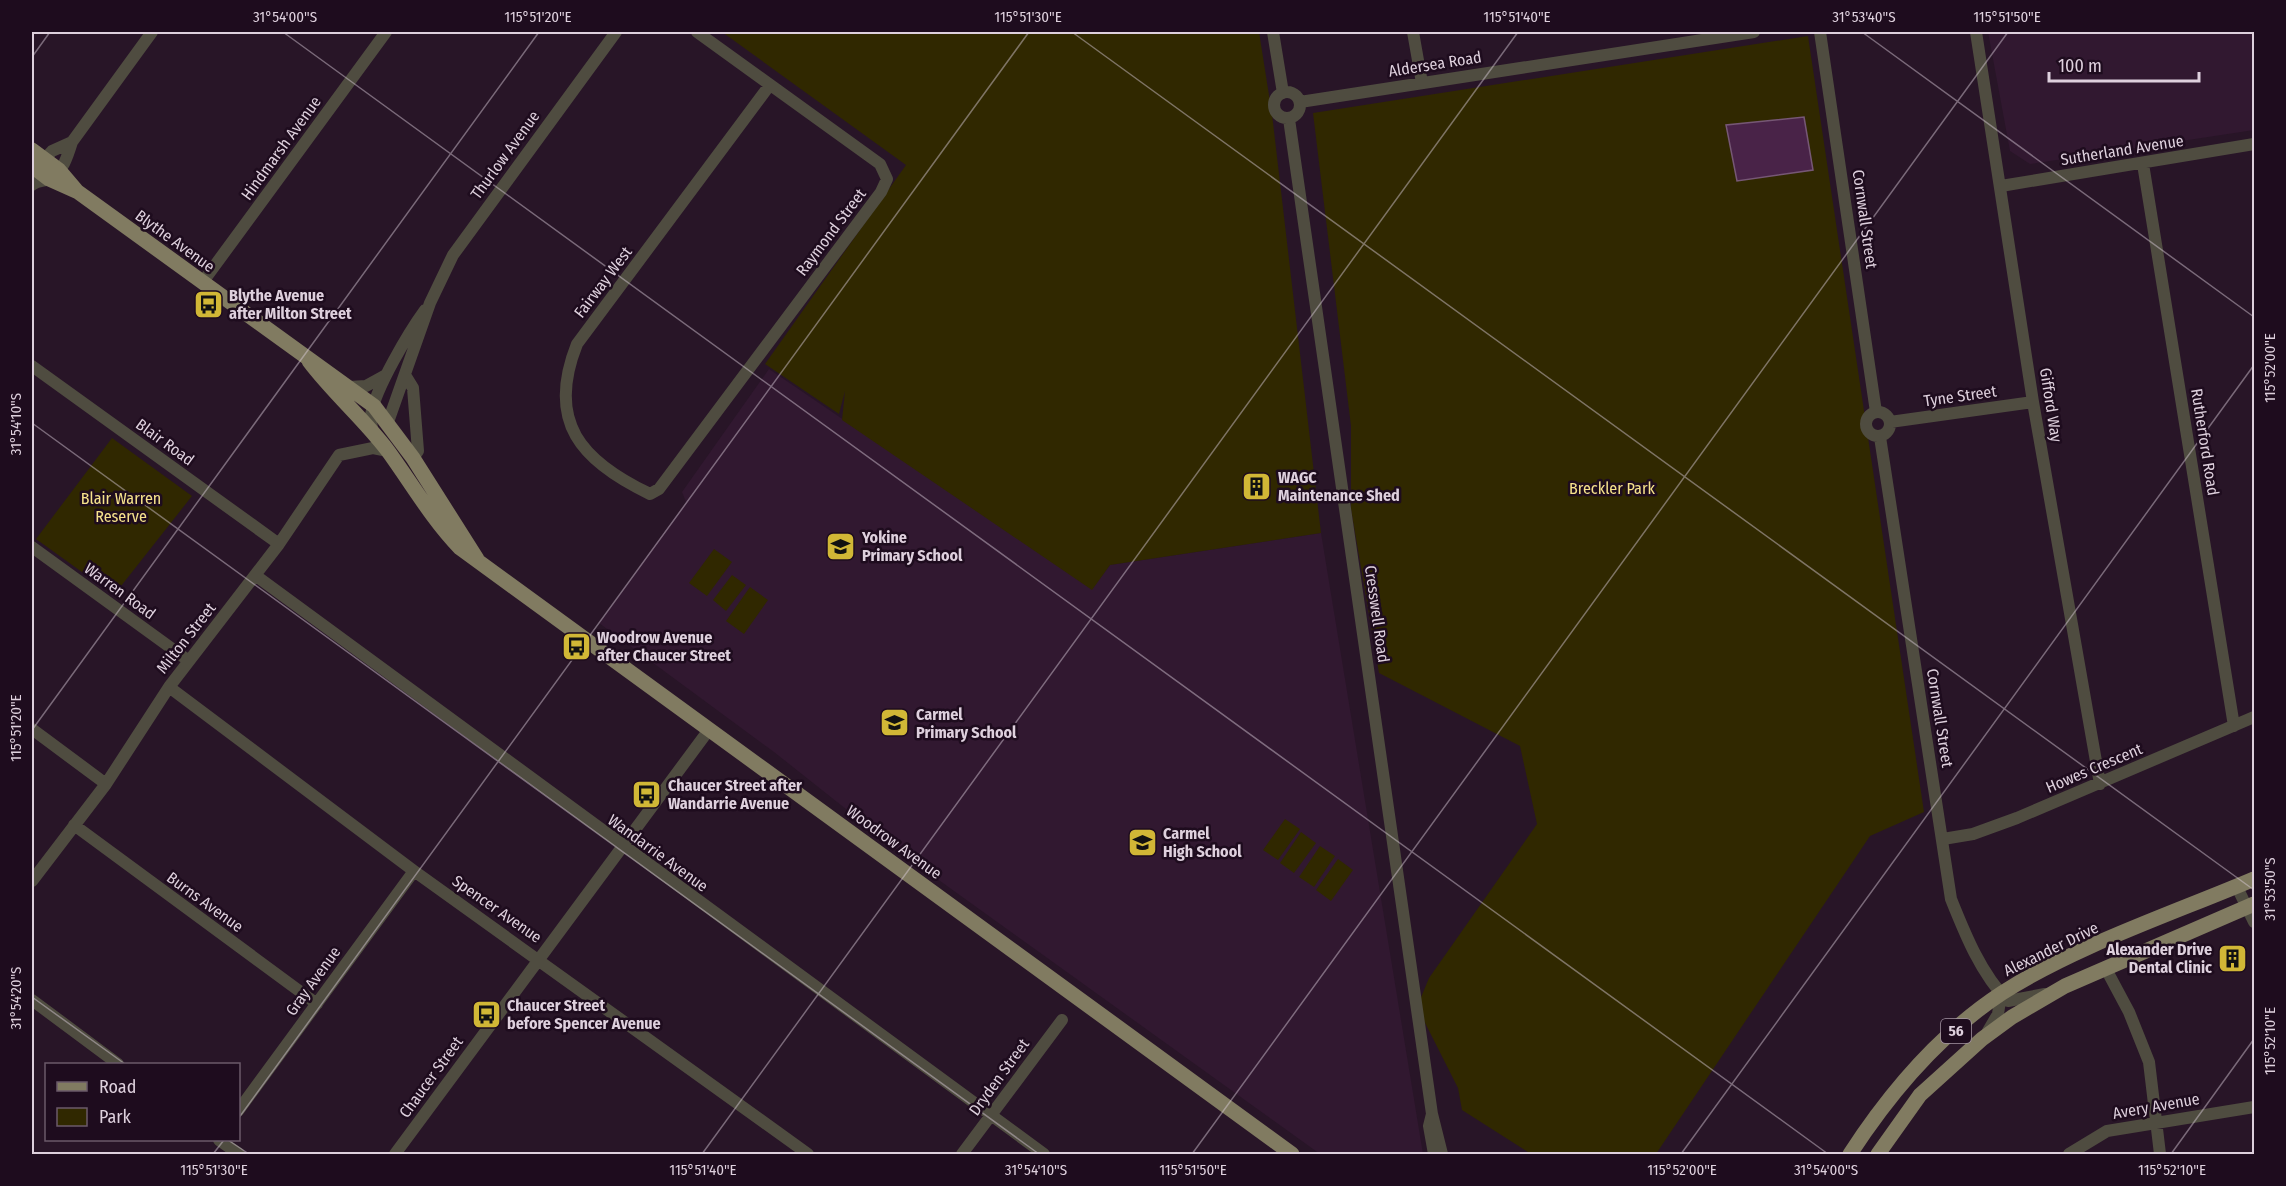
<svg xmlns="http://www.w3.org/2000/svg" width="2286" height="1186" viewBox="0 0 2286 1186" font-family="'Fira Sans Condensed',sans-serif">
<rect width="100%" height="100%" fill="#281527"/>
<path fill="#311830" d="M1988,32H2252L2254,130L2030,164L2010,151Z
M769,369L1092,589L1110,565L1321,533L1423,1154H1320L904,855L774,752L599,623L686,502L682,492Z"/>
<path fill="#302800" d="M722,32H1259L1272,114L1321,533L1110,565L1092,590L842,420L845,391L839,414L765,364L906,165Z
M1808,36L1924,812L1870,836L1656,1154H1531L1462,1110L1458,1088L1417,1007L1429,978L1537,824L1520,746L1379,673L1351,509V426L1313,113Z
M112,438L192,496L114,595L36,539Z
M714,549L732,562L707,596L689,583Z
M732,575L746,585L726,611L713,600Z
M750,587L768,600L744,634L726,621Z
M1285,819L1300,829L1278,860L1263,850Z
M1301,832L1316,843L1294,873L1280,863Z
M1320,846L1335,856L1314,887L1299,877Z
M1338,859L1353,870L1331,901L1316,890Z"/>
<path fill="#492348" stroke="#765775" stroke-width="1.5" d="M1804,117L1813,170L1737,181L1726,125Z"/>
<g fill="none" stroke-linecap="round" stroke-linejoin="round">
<path stroke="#4f4c40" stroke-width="12" d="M697,32L880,164L887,179L881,192L659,489L650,494C581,461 546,422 577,344L769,86
M1273,32L1283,93
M1413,32L1422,83
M1820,32L1876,412
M1976,32L2033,402L2100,784
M1274 105a13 13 0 1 1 26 0a13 13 0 1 1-26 0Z
M1300,102L1754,32
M1289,119L1432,1114L1442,1154
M2143,164L2234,726
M39,165L52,151L72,142
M32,185C38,179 43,182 50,179C63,172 68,155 72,142L152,32
M2001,186L2254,144
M202,283L386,32
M32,366L279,544
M405,375L413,388L418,451L413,458
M349,387L366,386L386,375
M1866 424a12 12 0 1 1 24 0a12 12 0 1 1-24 0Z
M388,422L430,303L453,255L616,32
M1890,422L2033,402
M373,433C372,427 370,420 371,415C375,389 409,332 425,310
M1880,437L1951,899C1965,934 1981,974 2008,1001L2045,994
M32,547L189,661
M255,575L1044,1154
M169,687L414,871L808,1154
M32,729L106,784
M74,825L317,1004
M1943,839L1973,834L2017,818L2254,717
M32,881L106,784L169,687L279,544L339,455L373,448L388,451
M2237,887L2254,922
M2106,969L2129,1012L2149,1062L2160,1154
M32,1000L118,1064
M1988,1031L1998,1014L2001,994
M238,1111L414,871
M1432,1114L1429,1126L1434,1154
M219,1140L239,1154
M395,1154L708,731
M962,1154L1062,1020
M2069,1154L2107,1131L2254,1107"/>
<path stroke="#817b61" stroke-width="15" d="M32,150L59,170L76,190
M32,166L49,179L78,192L374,406L413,458L477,559
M309,361C333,393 364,419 388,451C412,484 432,519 460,548L1292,1154
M1850,1154C1889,1094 1941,1033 2002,993C2075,946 2174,913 2254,879
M1878,1154L1920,1095L1982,1039L2012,1017L2065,986L2254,904"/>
</g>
<path fill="none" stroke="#ded0dd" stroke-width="1.5" stroke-opacity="0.45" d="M283,32L1828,1154M1072,32L2254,890M1862,32L2254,317M32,57L50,32M32,423L1039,1154M32,730L539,32M32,997L125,1064M238,1119L1029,32M228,1140L249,1154M213,1154L224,1140M702,1154L1518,32M1192,1154L2008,32M1681,1154L2254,365M2171,1154L2254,1039"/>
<defs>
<symbol id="bus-square" viewBox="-11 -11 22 22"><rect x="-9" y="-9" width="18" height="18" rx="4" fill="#d1b736" stroke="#1e0c1e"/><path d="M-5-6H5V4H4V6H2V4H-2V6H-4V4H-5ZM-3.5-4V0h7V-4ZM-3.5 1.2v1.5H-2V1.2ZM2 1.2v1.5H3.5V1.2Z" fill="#111"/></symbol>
<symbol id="building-square" viewBox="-11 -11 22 22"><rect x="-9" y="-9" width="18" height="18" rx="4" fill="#d1b736" stroke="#1e0c1e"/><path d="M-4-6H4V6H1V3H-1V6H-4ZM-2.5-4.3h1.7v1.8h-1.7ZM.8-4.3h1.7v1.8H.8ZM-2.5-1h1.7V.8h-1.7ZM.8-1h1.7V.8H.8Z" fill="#111"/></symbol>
<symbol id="school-square" viewBox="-11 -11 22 22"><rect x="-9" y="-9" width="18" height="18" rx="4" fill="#d1b736" stroke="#1e0c1e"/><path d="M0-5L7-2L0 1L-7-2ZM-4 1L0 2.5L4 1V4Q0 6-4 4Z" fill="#111"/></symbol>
</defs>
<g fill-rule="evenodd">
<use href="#bus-square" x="192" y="288" width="33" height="33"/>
<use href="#building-square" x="1240" y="470" width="33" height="33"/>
<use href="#school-square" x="824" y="530" width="33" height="33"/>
<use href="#bus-square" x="560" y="630" width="33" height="33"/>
<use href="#school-square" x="878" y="706" width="33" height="33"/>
<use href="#bus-square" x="630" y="778" width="33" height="33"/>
<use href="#school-square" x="1126" y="826" width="33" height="33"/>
<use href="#building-square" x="2216" y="942" width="33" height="33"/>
<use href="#bus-square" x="470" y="998" width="33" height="33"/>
</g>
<g text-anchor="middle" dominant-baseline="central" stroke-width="5" stroke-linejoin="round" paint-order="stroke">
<rect fill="#1e0c1e" stroke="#a495a4" stroke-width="1.5" x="1941" y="1019" width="30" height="24" rx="4.5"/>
<g font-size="15" font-weight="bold" fill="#ded0dd">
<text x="1956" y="1031">56</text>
</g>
<g font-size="16" fill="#ded0dd" stroke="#1e0c1e">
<text transform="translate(1435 64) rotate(-9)">Aldersea Road</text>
<text transform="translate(281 148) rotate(-54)">Hindmarsh Avenue</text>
<text transform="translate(2122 150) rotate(-9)">Sutherland Avenue</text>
<text transform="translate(505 155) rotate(-54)">Thurlow Avenue</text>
<text transform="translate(1865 219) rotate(82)">Cornwall Street</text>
<text transform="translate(831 232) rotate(-53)">Raymond Street</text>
<text transform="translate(175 241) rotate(36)">Blythe Avenue</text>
<text transform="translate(603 282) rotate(-53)">Fairway West</text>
<text transform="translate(1960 396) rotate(-8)">Tyne Street</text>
<text transform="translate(2051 405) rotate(81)">Gifford Way</text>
<text transform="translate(165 442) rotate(36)">Blair Road</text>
<text transform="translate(2205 442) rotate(81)">Rutherford Road</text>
<text transform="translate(120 591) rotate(36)">Warren Road</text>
<text transform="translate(1377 614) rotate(82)">Cresswell Road</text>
<text transform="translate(186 638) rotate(-52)">Milton Street</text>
<text transform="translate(1940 718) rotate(81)">Cornwall Street</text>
<text transform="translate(2094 768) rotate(-23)">Howes Crescent</text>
<text transform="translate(894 842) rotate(36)">Woodrow Avenue</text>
<text transform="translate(658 853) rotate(36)">Wandarrie Avenue</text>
<text transform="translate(205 902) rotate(36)">Burns Avenue</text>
<text transform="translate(497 909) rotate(35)">Spencer Avenue</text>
<text transform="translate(2051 949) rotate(-26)">Alexander Drive</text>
<text transform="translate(313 981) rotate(-54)">Gray Avenue</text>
<text transform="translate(431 1077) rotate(-54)">Chaucer Street</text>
<text transform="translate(999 1077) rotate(-54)">Dryden Street</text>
<text transform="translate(2156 1106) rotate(-10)">Avery Avenue</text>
</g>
<g font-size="16" font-weight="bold" fill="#ded0dd" stroke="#1e0c1e" text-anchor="start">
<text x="229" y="295">Blythe Avenue<tspan x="229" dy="18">after Milton Street</tspan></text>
<text x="1278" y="477">WAGC<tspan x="1278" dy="18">Maintenance Shed</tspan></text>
<text x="862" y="537">Yokine<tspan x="862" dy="18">Primary School</tspan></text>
<text x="597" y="637">Woodrow Avenue<tspan x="597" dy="18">after Chaucer Street</tspan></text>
<text x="916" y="714">Carmel<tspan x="916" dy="18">Primary School</tspan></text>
<text x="668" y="785">Chaucer Street after<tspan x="668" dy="18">Wandarrie Avenue</tspan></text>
<text x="1163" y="833">Carmel<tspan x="1163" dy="18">High School</tspan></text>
<text x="2212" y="949" text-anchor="end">Alexander Drive<tspan x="2212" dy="18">Dental Clinic</tspan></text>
<text x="507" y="1005">Chaucer Street<tspan x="507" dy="18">before Spencer Avenue</tspan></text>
</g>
<g font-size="16" fill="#f7e38c" stroke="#1e0c1e">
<text x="1612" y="488">Breckler Park</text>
<text x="121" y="498">Blair Warren<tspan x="121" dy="18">Reserve</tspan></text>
</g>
</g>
<rect width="2286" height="1186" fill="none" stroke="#1e0c1e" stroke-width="66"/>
<rect x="45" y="1063" width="195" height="78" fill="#1e0c1e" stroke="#6b5a6a" stroke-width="1.5"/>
<rect x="57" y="1082" width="30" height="9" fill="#817b61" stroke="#6b5a6a" stroke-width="1.5"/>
<text x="99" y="1093" font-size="18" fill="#ded0dd">Road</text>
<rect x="57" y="1108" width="30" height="18" fill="#302800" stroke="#6b5a6a" stroke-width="1.5"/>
<text x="99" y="1123" font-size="18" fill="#ded0dd">Park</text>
<path d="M2049 72v9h150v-9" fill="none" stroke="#ded0dd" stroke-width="3"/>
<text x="2058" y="72" font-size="18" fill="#ded0dd" stroke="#1e0c1e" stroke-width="4.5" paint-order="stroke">100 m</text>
<rect x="33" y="33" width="2220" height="1120" fill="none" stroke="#ded0dd" stroke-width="2"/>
<g font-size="15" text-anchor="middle" fill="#ded0dd">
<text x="285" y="22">31°54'00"S</text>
<text x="538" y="22">115°51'20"E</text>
<text x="1028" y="22">115°51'30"E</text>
<text x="1517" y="22">115°51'40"E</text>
<text x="1864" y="22">31°53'40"S</text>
<text x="2007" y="22">115°51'50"E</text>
<text transform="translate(2270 368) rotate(-90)" y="5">115°52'00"E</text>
<text transform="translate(16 424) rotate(-90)" y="5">31°54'10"S</text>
<text transform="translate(16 728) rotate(-90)" y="5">115°51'20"E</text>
<text transform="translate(2270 889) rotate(-90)" y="5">31°53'50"S</text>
<text transform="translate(16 998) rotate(-90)" y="5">31°54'20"S</text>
<text transform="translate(2270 1041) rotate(-90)" y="5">115°52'10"E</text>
<text x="214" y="1175">115°51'30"E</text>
<text x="703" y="1175">115°51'40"E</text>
<text x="1036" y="1175">31°54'10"S</text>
<text x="1193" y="1175">115°51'50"E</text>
<text x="1682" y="1175">115°52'00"E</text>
<text x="1826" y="1175">31°54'00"S</text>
<text x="2172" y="1175">115°52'10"E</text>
</g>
</svg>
